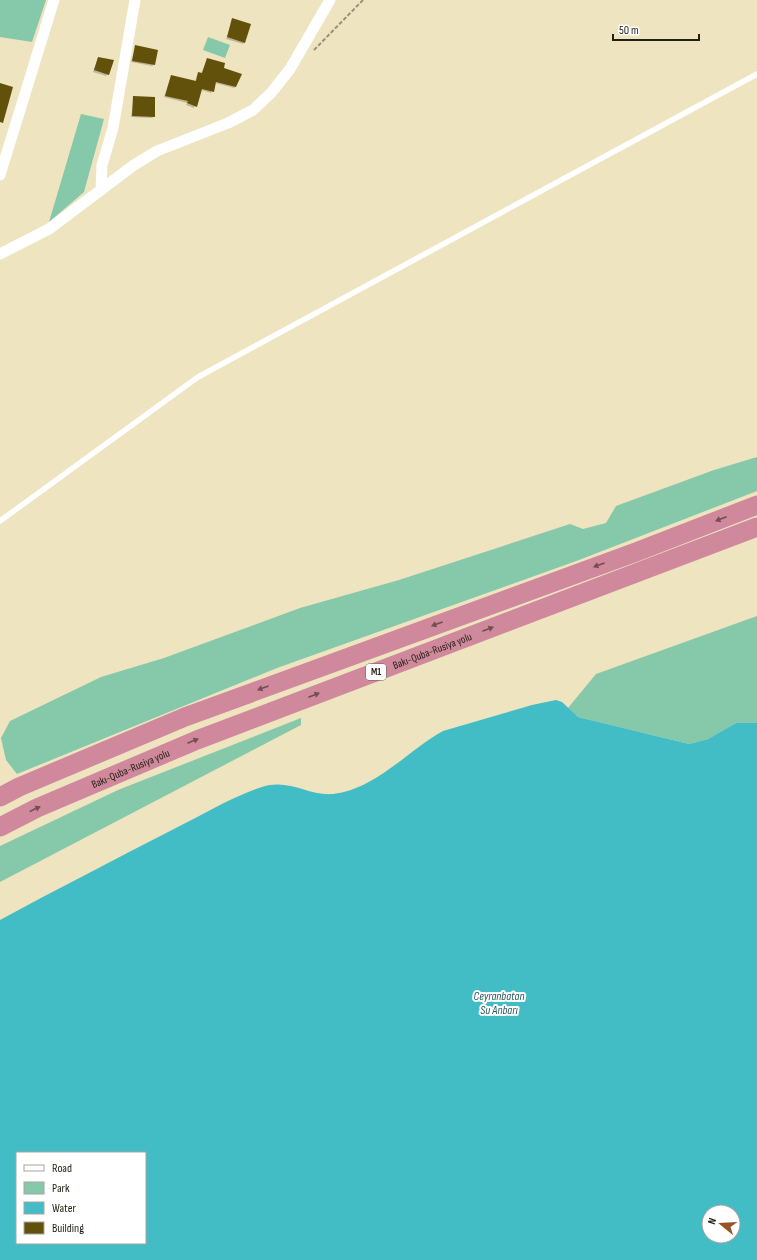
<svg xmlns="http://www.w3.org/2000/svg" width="757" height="1260" viewBox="0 0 757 1260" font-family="'Sofia Sans Condensed',sans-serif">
<rect width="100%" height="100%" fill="#eee4c0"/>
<path fill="#86c8aa" d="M0,0H46L32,42L0,37Z
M208,37L230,45L225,58L203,50Z
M81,114L104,119L84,192L49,222Z
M757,457V491L579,560L277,668L17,774L6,760L1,738L10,721L101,677L164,658L300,608L399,580L570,524L583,529L606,523L616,506L714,470Z
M757,616V723H736L708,739L689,744L578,717L568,708L596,674Z
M301,718V725L0,882V846L118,790Z"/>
<path fill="#42bcc5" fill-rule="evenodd" d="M556,700L562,702L578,717L689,744L708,739L736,723H757V1260H0V920C57,889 114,860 172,830C201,816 231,797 262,787C289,778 308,796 333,794C376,789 407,751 443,731L532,705ZM17,1153H145V1243H17ZM709,1212H733V1236H709Z"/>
<path fill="#0003" d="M233,19L244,42L243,44L226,39Z
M136,46L154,65L152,66L131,62Z
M98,58L108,74L106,76L93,72Z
M207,59L223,69L235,87L234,88L215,83L211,93L201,90L194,108L186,105L187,103L164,97L171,76L195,82L197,75L201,74Z
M134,97L154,116L152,118L131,117Z"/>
<path fill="#62510b" d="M232,18L251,24L245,43L227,37Z
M135,45L158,50L155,65L132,61Z
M98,57L114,60L109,75L94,70Z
M207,58L225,63L224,68L242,74L236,87L216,82L214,92L202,89L197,107L187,103L188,101L165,96L171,75L196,81L198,72L202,73Z
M0,83L13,87L3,123L0,122Z
M133,96L155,97V117L132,116Z"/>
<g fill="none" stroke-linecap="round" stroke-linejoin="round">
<path stroke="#999177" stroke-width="2" stroke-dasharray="4 2" stroke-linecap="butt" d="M314,50L363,0"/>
<path stroke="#fff" stroke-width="5.5" d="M0,521L198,377L757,74"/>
<path stroke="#fff" stroke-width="11" d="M0,175L54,0
M101,189L102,165L113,128L135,0
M0,254L49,229L134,165L157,151L228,123L253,110L271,93L290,69L330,0"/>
<g stroke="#d0889c" stroke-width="19">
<path d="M0,797L19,787L185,717L636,552L757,505"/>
<path id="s1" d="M0,827L37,808L197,740L757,527"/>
</g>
</g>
<defs><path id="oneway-solid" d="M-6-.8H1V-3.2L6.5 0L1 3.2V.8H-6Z"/></defs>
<g fill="#714e50">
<use href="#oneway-solid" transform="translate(721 519) rotate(159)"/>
<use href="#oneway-solid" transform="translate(599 565) rotate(160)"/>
<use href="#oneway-solid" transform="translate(437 624) rotate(160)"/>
<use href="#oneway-solid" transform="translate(488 629) rotate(-21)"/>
<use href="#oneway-solid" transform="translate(263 688) rotate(160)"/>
<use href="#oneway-solid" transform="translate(314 695) rotate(-21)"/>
<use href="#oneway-solid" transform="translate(193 741) rotate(-23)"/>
<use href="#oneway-solid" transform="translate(35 809) rotate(-26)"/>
</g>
<g text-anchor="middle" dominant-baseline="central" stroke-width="4" stroke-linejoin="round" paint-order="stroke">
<rect fill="#fff" stroke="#656259" stroke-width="1" x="366" y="664" width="20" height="16" rx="3"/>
<g font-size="10" font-weight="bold" fill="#231f12">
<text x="376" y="672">M1</text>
</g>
<g font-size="11" fill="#231f12" stroke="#fff">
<text stroke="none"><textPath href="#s1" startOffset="467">Bakı-Quba-Rusiya yolu</textPath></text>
<text stroke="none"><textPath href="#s1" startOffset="143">Bakı-Quba-Rusiya yolu</textPath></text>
</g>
<g font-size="12" font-style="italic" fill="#295c60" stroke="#fff">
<text x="499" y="996">Ceyranbatan<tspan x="499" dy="14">Su Anbarı</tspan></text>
</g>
</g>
<rect x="16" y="1152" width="130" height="92" fill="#ffffff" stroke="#a7a5a0"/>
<rect x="24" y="1165" width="20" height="6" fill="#ffffff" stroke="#a7a5a0"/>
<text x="52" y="1172" font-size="12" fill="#231f12">Road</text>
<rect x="24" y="1182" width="20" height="12" fill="#86c8aa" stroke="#a7a5a0"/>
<text x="52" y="1192" font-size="12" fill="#231f12">Park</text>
<rect x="24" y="1202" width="20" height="12" fill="#42bcc5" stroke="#a7a5a0"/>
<text x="52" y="1212" font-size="12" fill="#231f12">Water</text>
<rect x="24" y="1222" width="20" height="12" fill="#62510b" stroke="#a7a5a0"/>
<text x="52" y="1232" font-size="12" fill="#231f12">Building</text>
<g transform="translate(721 1224) rotate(288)"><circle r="19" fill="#ffffff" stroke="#a7a5a0"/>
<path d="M0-3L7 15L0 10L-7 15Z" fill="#975225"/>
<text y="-6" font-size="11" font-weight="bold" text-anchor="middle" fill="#231f12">N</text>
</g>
<path d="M613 34v6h86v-6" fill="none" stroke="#231f12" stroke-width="2"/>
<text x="619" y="34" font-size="12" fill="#231f12" stroke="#ffffff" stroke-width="3" paint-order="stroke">50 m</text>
</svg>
